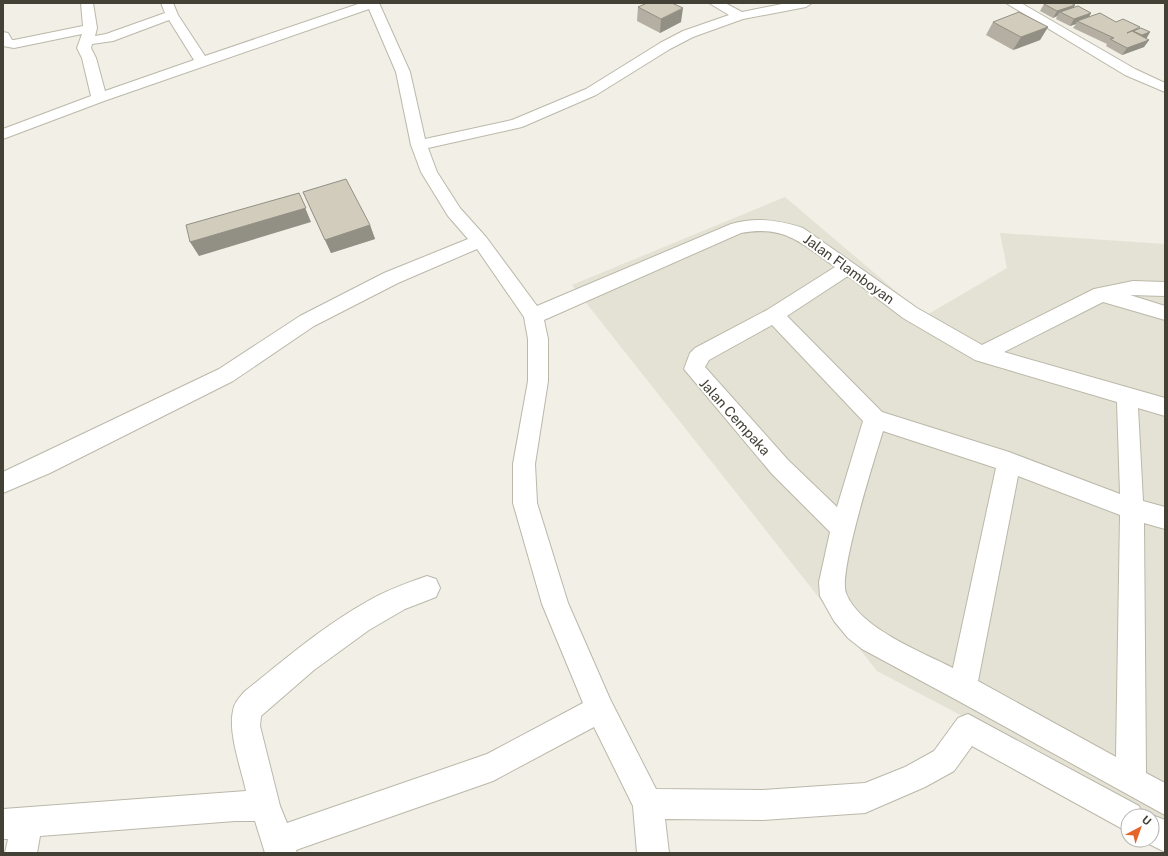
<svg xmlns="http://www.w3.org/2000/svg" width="1168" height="856" viewBox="0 0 1168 856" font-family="'Public Sans',sans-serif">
<rect width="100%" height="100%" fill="#f1efe6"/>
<path fill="#e4e2d4" d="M785,197L925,316L1007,268L1000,233L1165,244V823L877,671L572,285Z"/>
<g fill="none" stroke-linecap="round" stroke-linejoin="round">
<defs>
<path id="minor" d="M81,3H93L97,28L95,36L106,34L165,13L161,3H173L178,15L205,56L361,3H379L410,72L425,139L512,120L586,89L660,43L683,31L729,15L709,3H725L742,12L787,3H812L806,7L743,19L693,37L670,49L596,95L522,127L428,148L437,172L460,208L486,237L537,306L731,224C756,217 778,220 803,228L917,308L982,345L1094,289L1133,281L1165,282V296L1130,295L1165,306V320L1103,302L1004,352L1165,398V416L1138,408L1143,501L1165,507V529L1144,523L1146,773L1165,783V815L953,698L862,649L848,638L834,621L820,596L819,582L830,532L772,474L684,369L690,353L695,348L767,310L835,267C801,243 785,225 741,233L544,320L548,339V381L535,464L537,503L568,603L610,699L656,789L763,790L865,783L905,767L934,751L958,718L968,714L1139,806L1143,816H1128V832L972,746L954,771L925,787L865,813L763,820L665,819L669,853H637L633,806L594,727L493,781L296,850L297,853H265L255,821H235L40,836L37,853H5L8,839H3V809L246,791C241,768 228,733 233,711C234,703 239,698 244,692C284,660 323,626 368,601C387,590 407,583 427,576L436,579L440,588L436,597L405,609L369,630L314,670L261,716L260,726L280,806L287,823L487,754L583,703L542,604L513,503V464L528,381V339L524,317L477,249L398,283L314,326L233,381L50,473L3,493V472L219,369L300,316L384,273L468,239L448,216L421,172L411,145L396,72L369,9L104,101L3,139V129L91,96L82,58L77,48L82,34L14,48L3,46V32L8,33L12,40H14L83,26ZM169,20L194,60L105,91L96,58L91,48L92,44L113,41ZM848,276L903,318L975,360L1117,402L1120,494L1009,452L882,412L787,316ZM772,325L863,421L837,507L788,460L705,367L709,360ZM883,431L996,468L953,668C922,652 859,628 846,593C838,573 875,457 883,431ZM1018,476L1120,515L1116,757L978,681Z
M1006,3H1021L1135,69L1165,83V92L1125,75Z
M1152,815L1165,820V852L1141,840H1152V816H1149Z"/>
</defs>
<use href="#minor" stroke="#bbb8a9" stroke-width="2"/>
<use href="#minor" fill="#fff" fill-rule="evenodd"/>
</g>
<path fill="#b4afa2" d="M1044,4L1074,7L1091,13L1089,17L1116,22L1150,32L1146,39L1149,40L1144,47L1122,55L1106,46L1107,44L1073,28L1076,24L1070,26L1056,19L1057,16L1053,18L1040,11Z
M638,7L681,22L660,33L637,21Z
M993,22L1048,27L1040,40L1013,50L986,35Z
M303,192L370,225L375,239L331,253Z"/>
<path fill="#928f84" d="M1075,5L1071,12H1060L1057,16L1053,18L1057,11Z
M683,8L681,22L660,33L661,19Z
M1091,13L1087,20L1077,21L1076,24L1070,26L1074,19Z
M1048,27L1040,40L1013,50L1021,37Z
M1150,32L1146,39L1137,42L1142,35Z
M1149,40L1144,47L1122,55L1127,48Z
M299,193L311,222L199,256L190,242Z
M370,225L375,239L331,253L325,240Z"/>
<path fill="#d1ccbc" stroke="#928f84" d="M647,3H672L683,8L661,19L638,7Z
M1046,3H1071L1075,5L1057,11L1044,4Z
M1078,6L1091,13L1074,19L1060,12Z
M1019,12L1048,27L1021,37L993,22Z
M1100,13L1116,22L1123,19L1140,27L1127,33L1132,31L1149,40L1127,48L1110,39L1114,38L1077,21Z
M1141,28L1150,32L1142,35L1133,31Z
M346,179L370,225L325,240L303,192Z
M299,193L306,208L190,242L186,225Z"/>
<g text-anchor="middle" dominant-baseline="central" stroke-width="4" stroke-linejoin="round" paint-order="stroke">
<g font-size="14" fill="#434036" stroke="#fff">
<text transform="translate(849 269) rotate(36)">Jalan Flamboyan</text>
<text transform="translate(735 417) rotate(48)">Jalan Cempaka</text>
</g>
</g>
<rect width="1168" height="856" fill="none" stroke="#434036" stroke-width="8"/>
<g transform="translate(1140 828) rotate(41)"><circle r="19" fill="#ffffff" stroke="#b4b3af"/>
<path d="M0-3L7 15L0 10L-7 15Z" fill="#e4642a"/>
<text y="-6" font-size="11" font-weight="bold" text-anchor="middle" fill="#434036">U</text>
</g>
</svg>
